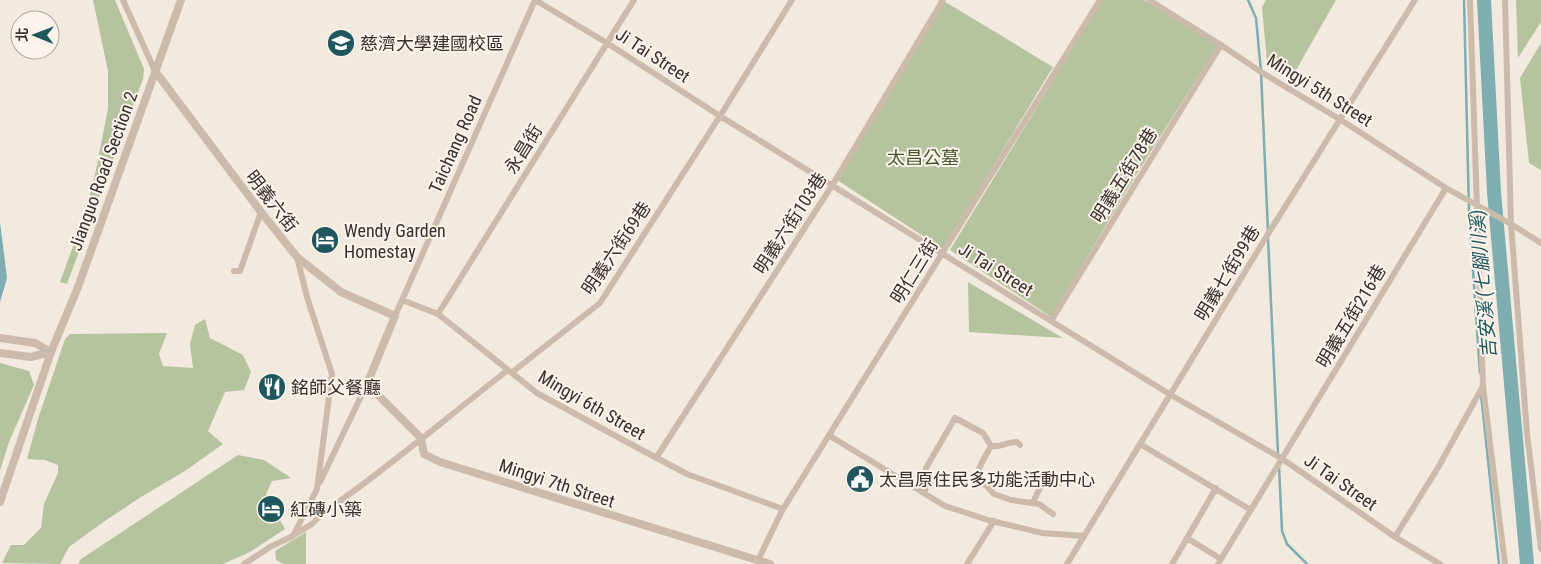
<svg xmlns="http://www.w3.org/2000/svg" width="1541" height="564" viewBox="0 0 1541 564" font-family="'Roboto Condensed','Noto Sans TC',sans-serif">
<rect width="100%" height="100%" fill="#f3eadf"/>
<path fill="#b6c39f" d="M93,0H115L144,69L143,79L67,284L60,282L86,211L96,170L108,108V71Z
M942,0L1053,67L943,249L834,178Z
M1102,0H1144L1218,45L1136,175L1051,317L950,250Z
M1266,0H1336L1291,79L1267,62L1262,7Z
M1516,0H1541V22L1518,58Z
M1541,43V170L1529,163L1520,78Z
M968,282L1063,338L969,332Z
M205,319L210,338L243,355L251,372L244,390L225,392L208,431L223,444L185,471L141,497L102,523L69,547L60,564L2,563L11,545H24L41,528L44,504L58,473V465L45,460L27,459L38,419L65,339L70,334L167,333L159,354L163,366L193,368L190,344L195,325Z
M0,363L29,371L34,385L9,442L0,471Z
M238,455L264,460L291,478L272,481L266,494L285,529L250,552L223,564H78L81,559Z
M306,532V564H284L276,560L275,551Z"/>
<path fill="#7eaeb1" d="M0,222L7,278L0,302Z"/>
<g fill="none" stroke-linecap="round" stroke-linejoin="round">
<path stroke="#7eaeb1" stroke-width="2.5" d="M1248,0L1256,18L1261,72L1268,232
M1464,0L1469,212L1480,373
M1268,238L1278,454
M1481,394L1499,564
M1279,467L1282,531L1287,544L1307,564"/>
<path stroke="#7eaeb1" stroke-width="14" d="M1484,0L1494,192L1527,564"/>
<path stroke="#ccbbab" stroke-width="6" d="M123,0L155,71
M535,0L607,43L720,116L1051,321L1171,395L1281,458L1395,537L1440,564
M1149,0L1221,45L1261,72L1341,120L1446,188L1511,224L1541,243
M1470,0L1483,386L1505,564
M1505,0L1511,224L1527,433L1541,549
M234,271H240L261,212
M402,300L438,314L537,393L623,440L687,474L783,509
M438,314L634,0
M395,316L535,0
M1051,321L1221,45
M513,374L515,370L600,303L720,116L792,0
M830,436L945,506L988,520L1042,533L1084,536
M1140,444L1251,510
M991,446L980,466L977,476L994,494L1011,500L1039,504L1053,514
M656,458L833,184L943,0
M320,482L367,384
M925,494L926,468L955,418L983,433L991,446C1001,447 1008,442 1017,442L1020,445
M1033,503L1040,487L1048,480L1059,483
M294,535L312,524L323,513C387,469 446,418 508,370
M1395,537L1439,466L1483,386
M1187,538L1221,559
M758,560L783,509L1100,0
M244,564L270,547L293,536L317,489L332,374L307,297L297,257
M967,564L994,521
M1067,564L1268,234L1415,0
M1172,564L1216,488
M1218,564L1446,188"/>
<path stroke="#ccbbab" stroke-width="8" d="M155,71L261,212L297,257L341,292L395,316L367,384L421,438L424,454L440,462L770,564
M0,338L35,343L51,352
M0,353L31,357L51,352
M0,502L51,352L78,287L181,0"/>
</g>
<defs>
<symbol id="university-disc" viewBox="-11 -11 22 22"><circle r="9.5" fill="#1f575c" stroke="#fbf4ec"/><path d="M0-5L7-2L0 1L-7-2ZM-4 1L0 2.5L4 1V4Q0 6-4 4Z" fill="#fff"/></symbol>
<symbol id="hotel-disc" viewBox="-11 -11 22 22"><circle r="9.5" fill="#1f575c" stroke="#fbf4ec"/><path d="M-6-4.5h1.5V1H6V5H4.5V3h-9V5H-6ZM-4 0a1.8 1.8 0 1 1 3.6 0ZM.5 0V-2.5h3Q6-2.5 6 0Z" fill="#fff"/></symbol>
<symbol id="restaurant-disc" viewBox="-11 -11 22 22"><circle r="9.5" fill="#1f575c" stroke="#fbf4ec"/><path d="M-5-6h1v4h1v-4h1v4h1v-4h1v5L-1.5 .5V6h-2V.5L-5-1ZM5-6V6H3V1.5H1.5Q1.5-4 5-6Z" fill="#fff"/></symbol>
<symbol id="civic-disc" viewBox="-11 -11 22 22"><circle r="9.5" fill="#1f575c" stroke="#fbf4ec"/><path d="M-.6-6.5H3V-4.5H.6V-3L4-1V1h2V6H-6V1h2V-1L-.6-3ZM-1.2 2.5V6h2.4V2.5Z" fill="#fff"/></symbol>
</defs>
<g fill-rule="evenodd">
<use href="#university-disc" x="325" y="27" width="32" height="32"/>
<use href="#hotel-disc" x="309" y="224" width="32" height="32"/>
<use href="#restaurant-disc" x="256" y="371" width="32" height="32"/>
<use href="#civic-disc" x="844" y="463" width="32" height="32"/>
<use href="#hotel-disc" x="255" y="493" width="32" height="32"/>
</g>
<g text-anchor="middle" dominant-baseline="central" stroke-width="4" stroke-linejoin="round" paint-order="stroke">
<g font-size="18" fill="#3a2f2a" stroke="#fbf4ec" text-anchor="start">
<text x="360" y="43">慈濟大學建國校區</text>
<text x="344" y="230">Wendy Garden<tspan x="344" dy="21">Homestay</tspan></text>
<text x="291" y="387">銘師父餐廳</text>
<text x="879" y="479">太昌原住民多功能活動中心</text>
<text x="290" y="509">紅磚小築</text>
</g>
<g font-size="18" fill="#3a2f2a" stroke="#fbf4ec">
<text transform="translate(653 55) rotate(33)">Ji Tai Street</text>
<text transform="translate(1320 90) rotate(32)">Mingyi 5th Street</text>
<text transform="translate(455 144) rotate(-66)">Taichang Road</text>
<text transform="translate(523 149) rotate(-58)">永昌街</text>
<text transform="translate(103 171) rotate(-70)">Jianguo Road Section 2</text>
<text transform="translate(1124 175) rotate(-58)">明義五街78巷</text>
<text transform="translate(272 201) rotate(52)">明義六街</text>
<text transform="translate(790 223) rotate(-57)">明義六街103巷</text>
<text transform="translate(616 248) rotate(-56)">明義六街69巷</text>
<text transform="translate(996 269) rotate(32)">Ji Tai Street</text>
<text transform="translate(914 271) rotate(-58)">明仁三街</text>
<text transform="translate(1227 273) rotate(-59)">明義七街99巷</text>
<text transform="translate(1351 316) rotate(-59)">明義五街216巷</text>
<text transform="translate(592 405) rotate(30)">Mingyi 6th Street</text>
<text transform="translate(1341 482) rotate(35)">Ji Tai Street</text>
<text transform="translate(557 483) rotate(18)">Mingyi 7th Street</text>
</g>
<g font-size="18" fill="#48582d" stroke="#fbf4ec">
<text x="923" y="157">太昌公墓</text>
</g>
<g font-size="19" font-style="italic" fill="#1f575c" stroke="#fbf4ec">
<text transform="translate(1483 284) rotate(-95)">吉安溪 (七腳川溪)</text>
</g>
</g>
<g transform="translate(35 35) rotate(271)"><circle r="24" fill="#fbf4ec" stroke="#aea59e"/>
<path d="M0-4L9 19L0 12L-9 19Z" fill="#1f575c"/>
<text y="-8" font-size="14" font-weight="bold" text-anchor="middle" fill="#3a2f2a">北</text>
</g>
</svg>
